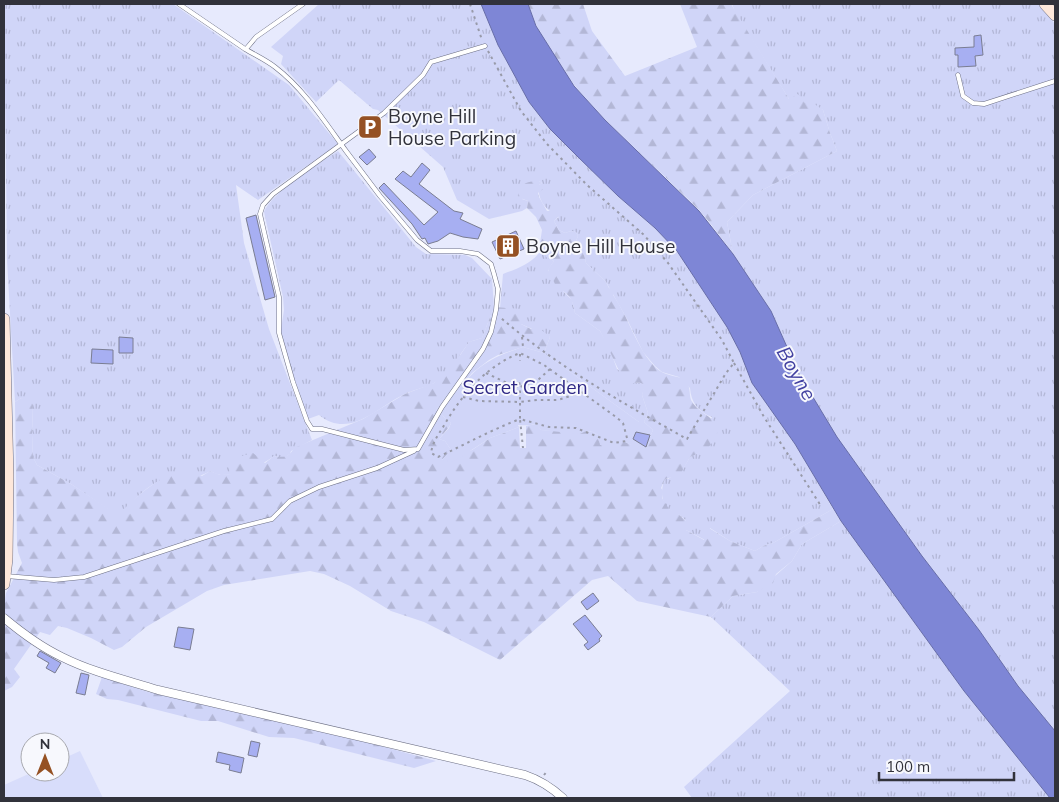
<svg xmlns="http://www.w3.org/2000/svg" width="1059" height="802" viewBox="0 0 1059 802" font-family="Mulish,sans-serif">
<defs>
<pattern id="grass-tufts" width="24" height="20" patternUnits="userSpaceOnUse" patternTransform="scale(1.25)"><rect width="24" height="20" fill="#d0d5f8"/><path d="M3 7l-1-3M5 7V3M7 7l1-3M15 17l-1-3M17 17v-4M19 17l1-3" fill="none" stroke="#b3b7d6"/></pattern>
<pattern id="forest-firs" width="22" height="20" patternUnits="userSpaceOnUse" patternTransform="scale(1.25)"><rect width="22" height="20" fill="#d0d5f8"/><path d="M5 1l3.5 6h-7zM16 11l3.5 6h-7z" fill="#b3b7d6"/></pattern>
</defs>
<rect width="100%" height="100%" fill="#e7eafd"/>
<path fill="#d8ddfb" d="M80,751L103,798H4V785L33,772H60V760Z"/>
<path fill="url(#grass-tufts)" d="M4,4H173L289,85L338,144L258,200L236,185L244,243L269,329L312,440L291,451L290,454L284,458L274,456C263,465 235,476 221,475C217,475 213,472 210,471C195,481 177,476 160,481C147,485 128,506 118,516L71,484L37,465L33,457L32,434L33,405L21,398L15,402L7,260Z
M319,4H481L498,45L529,102L550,129L618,196L655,228L677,251L727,327L740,352L752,383L795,444L833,509L773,543L763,546L755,551L730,541L710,528L705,540L686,530V521C681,514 675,514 669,509C660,501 661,489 665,478L668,479L683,469L690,457L706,449L712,417C698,412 691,402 690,388L679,377L662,372L655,366L643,352L627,319L606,282L586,263C584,251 580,251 576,241L578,236L576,232L571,231L565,233L559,230L554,221L559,217C546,210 537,201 539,185L542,183L539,181L522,199L528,201L527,208L522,211L489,219L457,200L443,167L378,110L373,109L339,80L316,102L281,64L283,56L271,47Z
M732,4H1038L1055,24V731L1018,686L979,630L922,556L837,437L799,374L771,311L733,254L727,222L753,195L837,151L830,133L823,110L805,103L789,99L735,12Z
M338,151L416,247L426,254L465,255L472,258L492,279L494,307L482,338L469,342C462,353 445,376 434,383C426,388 414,389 405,394C377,407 350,440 319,415L308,419L280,336L284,310L283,297L264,212C271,193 319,163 338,151Z
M542,249L548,258L554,261L548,270L563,291L572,300L575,313L600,331L609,347L617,369L636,383H641L645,386L642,395L648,413L644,422H639L544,353L550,337L521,324L500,308L503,274C519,268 533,263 542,249Z
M841,521L964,691L1050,798H692L684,787L790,691L711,617L733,596L757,592L792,561L802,544Z"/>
<path fill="url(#forest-firs)" d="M528,4H583L592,31L625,76L697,47L680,4H731L789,99L798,94L805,103H813L823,110L830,133L837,151L753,195L727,222L733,254C722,239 711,223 698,209C636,145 558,91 528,4Z
M535,181H539L542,183L539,185L543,189L538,193L539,197L547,211H554L559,216L554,221L559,230L565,233L571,231L576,232L578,236L576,241C580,251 584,251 586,263L606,282L609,288L614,290L613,295C629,317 639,356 660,371C668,376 678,376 686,380C691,389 689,394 691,400C696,411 711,416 718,425L717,434L712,443L706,450L690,457L680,475L665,479L661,488L663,491L662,498L669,509L677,513L686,521V530L704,540L709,528L730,541L755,551L763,546L773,543L833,509L841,521L802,544L792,561L776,574L773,583L757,592L733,596L711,617L637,601L608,576L592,580L500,660L424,622L391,611L350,586L324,574L310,571L224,585L207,591L146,627L122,647L114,650L91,638L67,628L58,626L50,635L40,632L14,669L20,677L12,687L4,691V606L6,593L22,563L18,552L17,543L15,402L21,398L30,400L33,405L32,434L33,457L37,465L71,484L118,515C137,496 173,460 202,476L210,471L220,475L231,474L228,466L234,458L253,453L265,463L274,456C284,458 289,457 294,448L363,419L405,394L434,383L461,354L469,342L482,338L494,307L519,309L524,316L521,324L531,329L539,328L550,337L544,353L523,347L498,355L489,360L472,373L449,401L446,397L436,410L451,423L449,427L439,439L445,441L451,450L442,460L472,450L490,438L519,427L520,448H526V426L536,424L541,430L557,431L560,428L593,432L598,435L623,441L632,445L650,437L653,430L644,422L648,413L642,395L644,386L641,383C632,382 631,387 623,379L600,331L575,313C573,303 572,297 563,291L560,293L556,291C556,280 550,279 548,269L554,261L546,257L540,243L542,230L536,217L527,208L528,201L518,197C517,186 525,182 535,181Z
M102,677L148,692L355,739L436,761L414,768L294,738L269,737L218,721H201L118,700L107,699L96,694Z"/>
<path fill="#d0d5f8" d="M523,347L544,353L639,422H644L653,430L650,437L648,447L643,451L623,441L616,445H600L598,435L593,432L586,431L580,434L541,430L535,424C529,426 524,425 518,425L519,427L490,438L453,462L442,460L451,450L445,441L439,439L449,428L451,423L436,410L445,397L449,401C475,368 484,360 523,347Z"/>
<path fill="#7e86d6" stroke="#676da8" d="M481,4H528L536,26L574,86L605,120L699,211L733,254L771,311L799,374L837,437L922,556L979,630L1018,686L1055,731V798H1050L964,691L841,521L795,444L752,383L740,352L727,327L677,251L655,228L618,196L577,156L550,129L529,102L498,45Z"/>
<path fill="#a7aff2" stroke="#7a7d92" d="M981,35L983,55L975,56L976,66L958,67V55H955V48L974,47V36Z
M369,149L376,157L367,165L359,157Z
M422,163L430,170L419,184L454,211L463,213L460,219L482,229L478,239L463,237L450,233L438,241L428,244L425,238L422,239L412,224L379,188L384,183L424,225L438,212L395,179L403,171L411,177Z
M256,215L275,297L265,300L246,218Z
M516,231L524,249L500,259L492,242Z
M119,337L133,338V353H119Z
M92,349L113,350V364L91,363Z
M636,432L650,435L646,447L633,439Z
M593,593L599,601L587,610L581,602Z
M585,615L602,636L599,639L600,641L588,650L584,645L588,642L573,624Z
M178,627L194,629L190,650L174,647Z
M40,651L61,663L55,673L46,668L49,663L37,656Z
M81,673L89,675L85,695L76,693Z
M251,741L260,743L257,757L248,755Z
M218,752L244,758L241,773L229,770L230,765L216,762Z"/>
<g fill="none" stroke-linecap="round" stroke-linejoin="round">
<defs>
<path id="lane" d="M179,4C201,19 223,34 245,49C255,55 266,60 275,67C304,89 325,122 346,151L380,196L417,240L431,251H460L478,254L491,264L494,274L498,289L496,310L491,332L483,349L442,407L418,449L404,450L322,429H312L307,421L293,382L279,333V297L260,214L263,205L273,194L384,113L423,75L431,62L485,46
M246,49L256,37L303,4
M958,75L963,96L973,103L984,104L1055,81
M6,576L54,580L84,577L224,531L272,519L290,501L319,487L377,468L414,451"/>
<path id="street" d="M4,618C22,633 41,647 62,657C92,672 126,680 158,690L525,775C540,780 551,787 563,798"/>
<path id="secondary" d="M1045,4L1055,15
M4,319L8,476L7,559L4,584"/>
</defs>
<use href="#lane" stroke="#6c6f84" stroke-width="5"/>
<use href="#street" stroke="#6c6f84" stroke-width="9"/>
<use href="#secondary" stroke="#6c6f84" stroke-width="12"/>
<path stroke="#989aa9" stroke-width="2" stroke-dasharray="2.5 4" stroke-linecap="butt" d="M470,4L482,40
M488,51L521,111L547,144L587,185L644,235L668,263L722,340L734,363L726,373L687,439C623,403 558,367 501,318
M522,337L523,347
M520,354V361
M734,363L764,417L821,506
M550,369L538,380L520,387V402L537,400H558L582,392
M486,373L509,384L520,387L519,381
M463,397L479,401L520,402V419C491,430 466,444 438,457L431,453C433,440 440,433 446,422C464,392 487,366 520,353L544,365L616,417L623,423L627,438L626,441L614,443L576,428L549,427L520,419L523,448
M544,775L548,770"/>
<use href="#lane" stroke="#fff" stroke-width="4"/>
<use href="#street" stroke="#fff" stroke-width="8"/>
<use href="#secondary" stroke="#fde7da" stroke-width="11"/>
</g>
<defs>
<symbol id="parking-square" viewBox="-11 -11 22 22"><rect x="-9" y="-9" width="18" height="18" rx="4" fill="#955123" stroke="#f7f8fd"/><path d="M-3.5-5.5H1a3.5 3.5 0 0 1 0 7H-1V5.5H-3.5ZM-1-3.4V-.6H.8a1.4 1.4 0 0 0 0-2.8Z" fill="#fff"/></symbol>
<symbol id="building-square" viewBox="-11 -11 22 22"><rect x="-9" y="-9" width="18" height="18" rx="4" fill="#955123" stroke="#f7f8fd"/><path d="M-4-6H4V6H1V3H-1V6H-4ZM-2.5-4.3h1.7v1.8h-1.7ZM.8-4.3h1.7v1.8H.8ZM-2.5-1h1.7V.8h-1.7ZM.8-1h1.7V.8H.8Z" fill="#fff"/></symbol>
</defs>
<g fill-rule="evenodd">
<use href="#parking-square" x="356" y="113" width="28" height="28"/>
<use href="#building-square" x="494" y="232" width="28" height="28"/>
</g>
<g text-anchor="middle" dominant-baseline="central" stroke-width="4" stroke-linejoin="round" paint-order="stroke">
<g font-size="19" fill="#31323b" stroke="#f7f8fd" text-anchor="start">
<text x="388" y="116">Boyne Hill<tspan x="388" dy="22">House Parking</tspan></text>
<text x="526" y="246">Boyne Hill House</text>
</g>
<g font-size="19" fill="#2f2886" stroke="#f7f8fd">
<text x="525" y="387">Secret Garden</text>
</g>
<g font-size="20" font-style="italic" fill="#4241a1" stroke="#f7f8fd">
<text transform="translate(797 373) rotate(60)">Boyne</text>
</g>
</g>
<rect width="1059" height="802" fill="none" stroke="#31323b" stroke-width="10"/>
<g transform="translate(45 757)"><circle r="24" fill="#f7f8fd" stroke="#a8a9af"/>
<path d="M0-4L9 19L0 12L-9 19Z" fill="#955123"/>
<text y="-8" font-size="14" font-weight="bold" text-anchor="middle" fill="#31323b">N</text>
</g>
<path d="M879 772v8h135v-8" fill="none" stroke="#31323b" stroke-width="2.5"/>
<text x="886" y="772" font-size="15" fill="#31323b" stroke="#f7f8fd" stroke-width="4" paint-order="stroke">100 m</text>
</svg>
